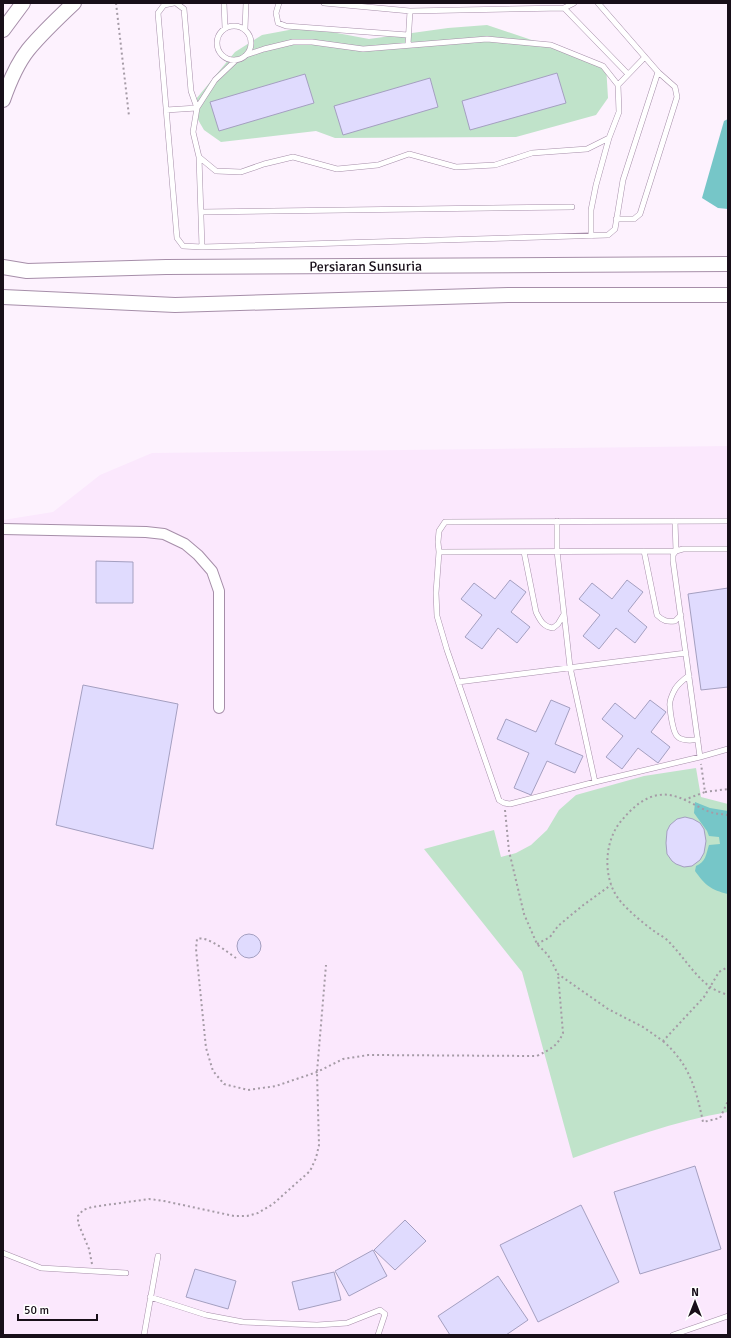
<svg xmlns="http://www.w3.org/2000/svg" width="731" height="1338" viewBox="0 0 731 1338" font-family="Signika,sans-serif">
<rect width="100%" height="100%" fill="#fdf2fe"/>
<path fill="#fbe8fd" d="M728,446V1335H3V520L53,512L100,475L152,453Z"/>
<path fill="#c0e3ca" d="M487,25L606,65L608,98L596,115L516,137L335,138L316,131L221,142L204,130L197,118L196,99L235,52L262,35L305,27L369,39L448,28Z
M696,768L701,797L728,804V1112C675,1121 623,1140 573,1158L522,972L424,849L494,830L501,857L516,853L531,845L547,830L559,810L576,795L644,776Z"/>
<path fill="#76c6c8" d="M728,119V209L718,208L702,198L724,121Z
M695,802L710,808L728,811V894C711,890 705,885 695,871L696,866C706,862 706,854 709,845L720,844L719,837L709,836L707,831L694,813Z"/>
<path fill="#e0dbfe" stroke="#a49fc0" d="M557,73L566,103L470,130L462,101Z
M305,74L314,103L219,131L210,102Z
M430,78L438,107L343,135L334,106Z
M96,561L133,562V603H96Z
M510,580L526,592L511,612L530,627L517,643L498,628L482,649L465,637L482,615L461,599L474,583L495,599Z
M627,580L643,592L628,611L647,627L635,643L616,628L599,649L583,636L600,615L579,599L592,583L612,599Z
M728,588V687L701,690L688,594Z
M83,685L178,704L153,849L56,825Z
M551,700L570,708L555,744L583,756L575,773L547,761L531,795L514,788L529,753L497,739L506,719L536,732Z
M650,700L666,712L651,732L670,747L658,763L638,748L622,769L606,757L623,736L602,719L615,703L635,719Z
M685,817L693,819L700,823L704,829L706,841L704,853L700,860L692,866L684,867L676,864L672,861L667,854L666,843L667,831L670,825L677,819Z
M237 946a12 12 0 1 1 24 0a12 12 0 1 1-24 0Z
M695,1166L721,1249L640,1274L614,1192Z
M581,1205L619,1282L538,1322L500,1245Z
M405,1220L426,1241L395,1270L374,1250Z
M373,1250L387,1276L349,1296L335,1271Z
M195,1269L236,1281L228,1309L186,1297Z
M334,1272L341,1300L299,1310L292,1282Z
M498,1276L528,1320L506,1335H450L438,1316Z"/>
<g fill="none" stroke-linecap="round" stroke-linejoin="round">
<defs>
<path id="lane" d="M174,3L164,5L158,13L177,238L183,246L202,247L608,235L615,229L623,180L658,72
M224,3L225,28
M279,3L276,13L278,23L286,26L408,35
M324,3L410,11L564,8L574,3
M598,3L658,72L675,87L677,97L640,214L634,219H616
M564,8L627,73
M217 43a17 17 0 1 1 34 0a17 17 0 1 1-34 0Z
M245,29L246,3
M408,44L410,11
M236,60L215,80L197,108L193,132L199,157L216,171L241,172L264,164L293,157L337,169L378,165L409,154L456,167L495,165L532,153L587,149L609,138L619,112L618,85L603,66L551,45L487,39L363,49L312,42H293L264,49L246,55
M618,85L645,57
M166,110L197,108L191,91L184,9L176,3
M199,157L202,247
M201,212L572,207
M591,236V210L596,185L609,138
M557,521V551L570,667L595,782
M728,521L445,522L439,531L438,542L439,552L436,593L437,616L447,650L499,800L504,803L510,804L595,782L700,757L728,749
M644,551L657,615C663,621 667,622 675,621L681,615
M439,552L676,551L675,521
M524,552L536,612C540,620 543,627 553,628L558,624L564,614
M689,675C684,680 677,684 674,691C672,695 669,702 670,706C670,712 673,732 677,736C681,741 692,741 698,739
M458,682L686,653
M700,757L673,561V555L676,551L683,549H728
M3,1253L41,1268L126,1273
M150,1297L206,1315L243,1322L317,1325L347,1323L380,1310L385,1314L378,1335
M144,1335L158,1256
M673,1335L728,1316"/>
<path id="street" d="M3,529L146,532L164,534L185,544L198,555L212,571L219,591V708"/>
<g id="secondary">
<path d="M3,30L23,3"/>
<path d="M3,100C9,83 16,65 28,50C42,33 58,18 74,3"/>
<path id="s1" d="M3,267L27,271L166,267L728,264"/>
<path d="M3,297L175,305L508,295H728"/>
</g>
</defs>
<use href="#lane" stroke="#a68ea9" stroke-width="6"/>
<use href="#street" stroke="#a68ea9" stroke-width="12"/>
<use href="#secondary" stroke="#a68ea9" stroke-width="16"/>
<path stroke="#a59ba6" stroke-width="2" stroke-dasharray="2 3" stroke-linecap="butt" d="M116,3L129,116
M705,792L728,789
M684,800L705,792L701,764
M505,810L509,851L524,914L537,944L548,955L558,974L608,1009L643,1027L663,1041L704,997L719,972L728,967
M728,815C722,814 716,814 710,812C694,806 677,792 659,795C644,797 632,808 622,820C603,841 602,882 622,903C631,913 643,923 654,931C658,934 662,936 666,939C682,954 692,973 709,986C714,990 722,993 728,995
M537,944L550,937L558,926L582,906L611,885
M236,958C227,952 207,935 197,939L196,949L206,1048L213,1071L224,1084L248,1090L276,1086L317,1072L343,1059L368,1055L537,1056C550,1049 557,1047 563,1033L558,974
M663,1041C690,1065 696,1089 703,1122L720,1118L728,1101
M92,1264L89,1249L78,1223V1216L83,1210L92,1207L149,1199L164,1201L234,1216H247L258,1213L273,1204L310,1171L316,1158L319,1145L317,1072L326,965"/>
<use href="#lane" stroke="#fff" stroke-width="5"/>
<use href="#street" stroke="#fff" stroke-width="10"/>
<use href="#secondary" stroke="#fff" stroke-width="14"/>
</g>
<g text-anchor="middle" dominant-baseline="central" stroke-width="3" stroke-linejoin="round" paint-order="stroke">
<g font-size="14" fill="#180f19" stroke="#fff">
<text stroke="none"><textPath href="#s1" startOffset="363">Persiaran Sunsuria</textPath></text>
</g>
</g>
<rect width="731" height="1338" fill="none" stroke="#180f19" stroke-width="8"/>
<g transform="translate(695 1302)" stroke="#ffffff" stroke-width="3" paint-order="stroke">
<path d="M0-3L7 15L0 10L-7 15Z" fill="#180f19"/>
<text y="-6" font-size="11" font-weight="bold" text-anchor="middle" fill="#180f19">N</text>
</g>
<path d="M18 1314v6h79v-6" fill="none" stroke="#180f19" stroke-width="2"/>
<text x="24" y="1314" font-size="12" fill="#180f19" stroke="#ffffff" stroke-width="3" paint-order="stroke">50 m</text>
</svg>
